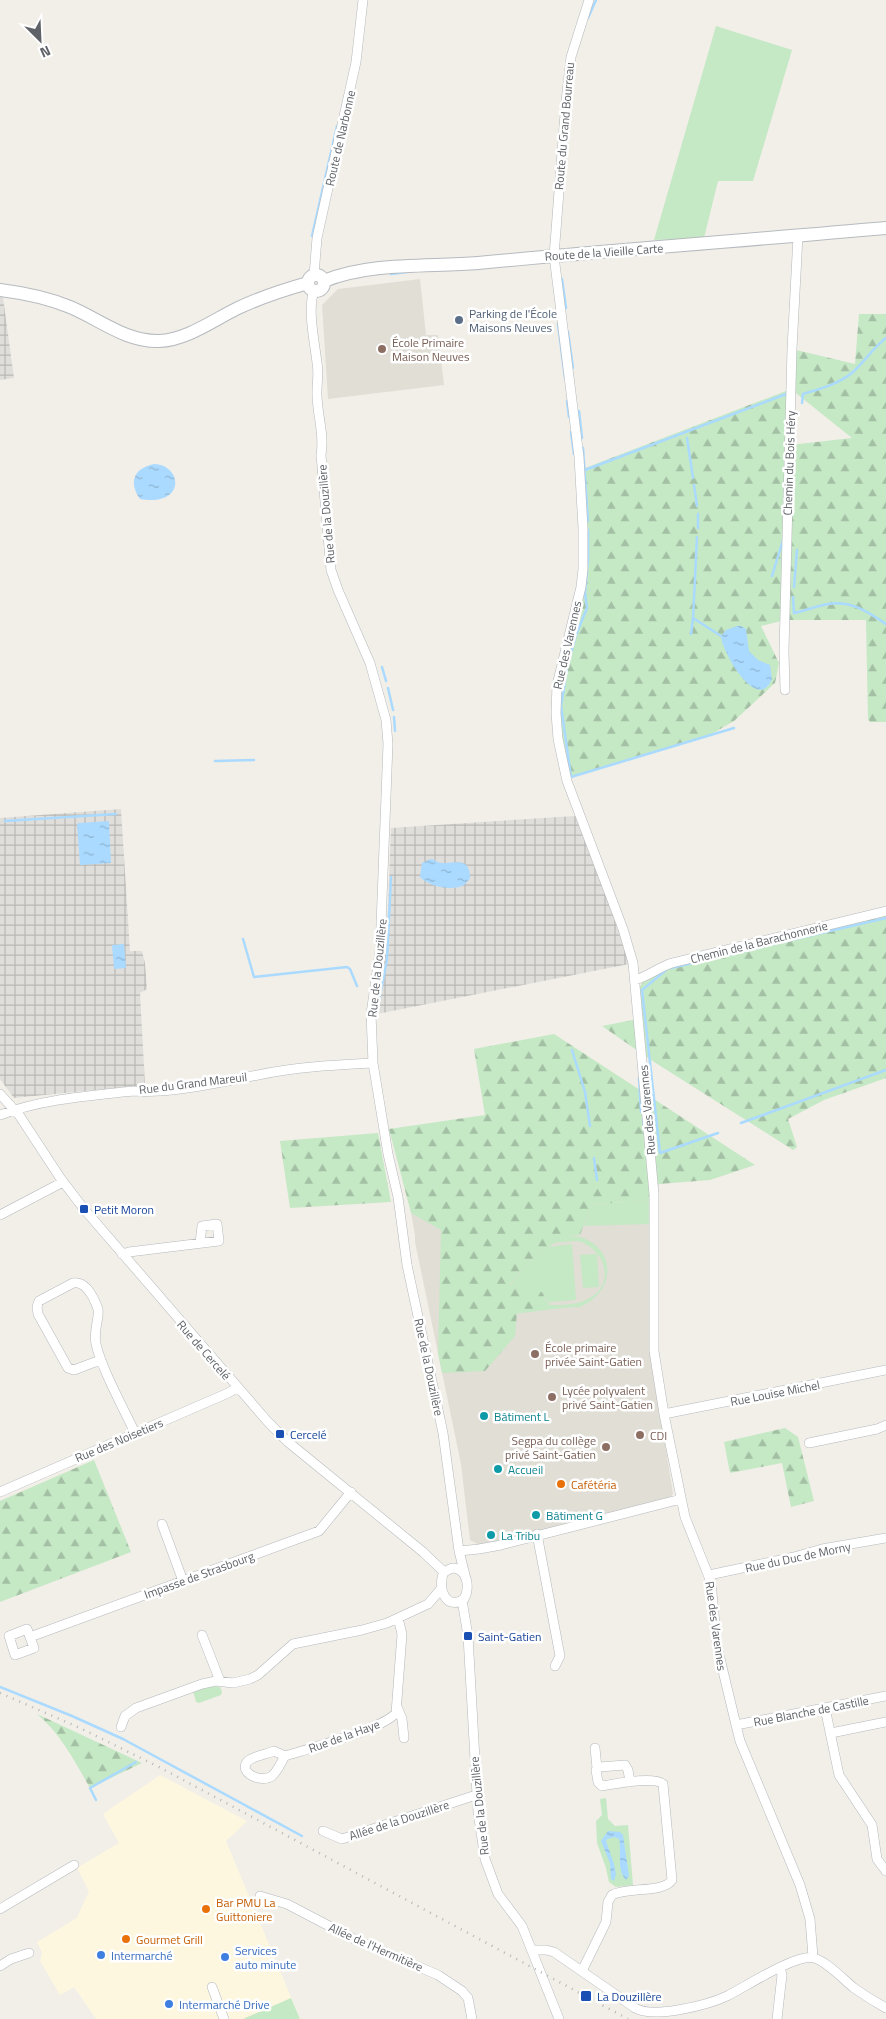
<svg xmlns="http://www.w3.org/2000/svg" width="886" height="2019" viewBox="0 0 886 2019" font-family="'Titillium Web',sans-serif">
<defs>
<pattern id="industrial-grid" width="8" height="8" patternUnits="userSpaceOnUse" patternTransform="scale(1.25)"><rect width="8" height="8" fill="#e0deda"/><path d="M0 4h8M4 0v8" fill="none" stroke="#b9b8b5"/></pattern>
<pattern id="forest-firs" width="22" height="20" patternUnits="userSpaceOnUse" patternTransform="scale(1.25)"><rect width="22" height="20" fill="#c5e8c5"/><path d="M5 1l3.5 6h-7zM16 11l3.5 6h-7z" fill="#a3c0a4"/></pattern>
<pattern id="water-ripples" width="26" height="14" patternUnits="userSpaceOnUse" patternTransform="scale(1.25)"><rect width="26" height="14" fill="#aadaff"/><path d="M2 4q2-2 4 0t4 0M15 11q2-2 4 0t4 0" fill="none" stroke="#8eb4d2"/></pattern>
</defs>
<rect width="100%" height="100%" fill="#f1efe8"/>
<path fill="#fef7e0" d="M160,1775L247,1821L226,1841L300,2019H96L74,1987L60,1995L40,1961L42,1952L37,1942L77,1918L89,1891L77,1868L119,1843L103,1814Z"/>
<path fill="url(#industrial-grid)" d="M0,290H2L14,378L0,380Z
M121,809L130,951H142L145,963L147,989L140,993L145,1085L14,1098L0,1079V818Z
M575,816L608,900L629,964L377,1014L387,935L391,828Z"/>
<path fill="#e1ded6" d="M420,279L426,335H438L444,385L328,399L322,305L338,289Z
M650,1201V1348L673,1494L669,1498L481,1546L470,1540L461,1464L415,1242V1235L411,1213Z"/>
<path fill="#c5e8c5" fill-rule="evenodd" d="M716,26L792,50L753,181H718L704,238L654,240Z
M650,1201V1224L584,1226L592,1204Z
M568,1235C614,1238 622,1288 580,1307C534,1306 438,1343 446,1263C455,1251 466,1245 480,1242ZM578,1241C605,1249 617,1284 588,1299C577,1305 562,1305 550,1305V1302L576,1300L572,1244L548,1247L532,1259L509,1286L522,1292H542L550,1305C521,1307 453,1325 451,1280C450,1265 458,1256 469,1249Z
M597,1254L599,1287L583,1288L580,1255Z
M211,1686L220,1687L222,1692L221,1695L199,1703L196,1702L193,1691Z
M606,1798L608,1819L615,1826L628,1825L633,1885L616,1887L609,1882L606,1868L597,1843L596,1821L602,1815L600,1799Z
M291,1998L300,2019H243Z"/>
<path fill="url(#forest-firs)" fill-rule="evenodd" d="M859,314H886V722H870L868,719L866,620H785L761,626L779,663L775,683L734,721L710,735L571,777L567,767L556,713L581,587L580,470L791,389L792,349L855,364ZM792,390L852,438L790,445Z
M886,913V1078L824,1100L788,1119L797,1147L793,1150L651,1060L602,1026L638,1019L636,991L648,976L660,967Z
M554,1034L755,1165L710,1180L659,1184L650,1201L592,1204L580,1235H568L548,1247L532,1259L509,1285L522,1292H542L551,1309L517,1313L515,1336L485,1371L442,1373L438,1353L441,1230L411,1213L389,1129L485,1115L474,1049Z
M378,1133L391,1202L290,1208L280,1141Z
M785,1428L798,1437L814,1501L791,1507L782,1463L730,1473L724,1442Z
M94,1460L131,1552L0,1602V1501Z
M37,1714L142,1763L90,1788C75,1762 61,1734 37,1714Z"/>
<path fill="url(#water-ripples)" d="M154,464C183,465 186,507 140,499C128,482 134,468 154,464Z
M737,626H741L746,629L749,651L758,660L770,665L772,679C758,714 722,653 721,636L726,630Z
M109,821L111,863L80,865L77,824L79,823Z
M431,859C437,860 437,863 442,863C456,863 470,857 470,878C468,881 465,885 462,886C450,891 428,886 420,877L422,863Z
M124,944L126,968L114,969L112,945Z
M608,1831L620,1832L623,1835L629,1876L626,1880C616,1870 622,1852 619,1839L614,1837L607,1839L606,1841L614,1864L616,1874L614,1881L611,1879L610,1863L601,1841Z"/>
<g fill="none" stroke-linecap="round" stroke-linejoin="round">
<path stroke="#aadaff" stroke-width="2.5" d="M588,18L596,0
M312,236L337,126
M391,274L407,272
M562,279L566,308
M558,324L565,378
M568,332L573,368
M567,401L569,417
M802,403L803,394C820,389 839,384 853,372C865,361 873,348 886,338
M579,411L582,438
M571,432L574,454
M687,438L693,478
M583,448L588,521
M585,470L789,393
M694,485L697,506
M698,514V528
M588,530V560L585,593L587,608L576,635L567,668L561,706L571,777L734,728
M697,537L693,618L721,636
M772,576L783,540
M794,587L797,550
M793,597L794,613C805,611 816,606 828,604C851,600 868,612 886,624
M691,634L693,618
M382,667L386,681
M388,688L393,710
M394,717L395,731
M215,761L254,760
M5,821L116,814
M243,939L254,977L347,967L350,969L357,986
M671,968L886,918
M666,970L642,990L660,1153L718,1133
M376,1014L387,960L391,877
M572,1050L585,1092L590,1126
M639,1078L641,1112
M643,1119L644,1128
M741,1123L886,1070
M594,1158L597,1180
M0,1687L72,1716L123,1739L302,1836
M96,1800L90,1788L136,1762"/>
<defs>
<path id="street" d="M589,0L571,57L566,101L554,256L579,457L583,528V569L581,587L557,685L556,713L558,739L567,781L623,929L633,963L654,1194V1351L664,1414L685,1517L711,1582L717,1646L736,1725L740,1741L800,1885L810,1919L813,1957
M314,275L317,238L356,62L363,0
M314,291C307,309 315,344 317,363C319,373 317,381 317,390C316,412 325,433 321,455L331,570L338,590L370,663L386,720L388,744L380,951L371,1014L373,1063L388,1154L398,1197L407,1265L443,1433L459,1551L466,1579
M785,690L784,651L792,349L798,236
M635,980C649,976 659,967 672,963L886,911
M0,1094L19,1115L61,1179L84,1209L268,1422L288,1442L423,1552L444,1572
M0,1115C42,1099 88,1096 133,1091C170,1094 221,1082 258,1075C296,1067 335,1065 373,1063
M0,1215L63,1182
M122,1254L129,1252L219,1241L217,1224L202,1226L200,1243
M102,1362H95L74,1370L68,1368L38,1314L37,1307L39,1301L73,1283C86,1281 94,1298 98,1309C100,1316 93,1331 96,1344C102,1370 123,1407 135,1433
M664,1414L886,1370
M809,1443L877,1429L886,1425
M0,1492L228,1393L237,1388
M162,1524L183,1581
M537,1534L560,1656L555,1666
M459,1551L479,1549L501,1545L681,1499
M452,1568C468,1568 470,1588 464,1599C445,1612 437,1586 444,1572Z
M709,1575L794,1557L822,1549L886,1538
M462,1600L468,1636L478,1812L485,1859L498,1894L522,1926L528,1941L559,2019
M27,1629L34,1648L15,1655L9,1636Z
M202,1635L220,1681
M30,1637L319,1531L351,1492
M825,1708L839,1775L872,1825L877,1859L886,1871
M398,1709L402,1719L404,1738
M736,1725L886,1696
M121,1727L125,1716L136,1708L202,1684L216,1681L233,1683L250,1679L258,1675L293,1644L362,1630L387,1623L428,1604L441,1589
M831,1733L886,1722
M595,1748L597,1768
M285,1756L274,1751C267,1754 254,1756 248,1761C237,1772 261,1784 272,1776C278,1771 281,1762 285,1756C308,1749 383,1729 396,1713L402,1634L398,1618
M323,1831L342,1839L476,1795
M260,1896L287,1904L354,1939L438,1975L462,1991L468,1998L472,2019
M0,1909L74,1865
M532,1950H546L554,1952L635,2008C653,2019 708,2005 727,1996C745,1987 797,1953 814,1958C826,1961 843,1979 854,1988C864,1995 875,2002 886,2008
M0,1966L11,1959L29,1953
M582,1971L606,1922L608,1902L612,1895C627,1887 664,1893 672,1880L663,1784C653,1776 615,1784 602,1786L598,1782L596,1770L600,1767L625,1765L628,1770L630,1782
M212,1987L224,2019
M777,2019L782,1975L780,1968"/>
<path id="secondary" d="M308 283a8 8 0 1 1 16 0a8 8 0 1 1-16 0Z
M324,281C369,262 429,267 478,263C614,250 750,240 886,228
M0,290C24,293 48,298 70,307C99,319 126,342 159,341C186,340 212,321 236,309C259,298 283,290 308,283"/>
</defs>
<use href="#street" stroke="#b5b8bc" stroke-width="10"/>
<use href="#secondary" stroke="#b6babf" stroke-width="14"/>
<use href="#street" stroke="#fff" stroke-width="9"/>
<use href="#secondary" stroke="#fff" stroke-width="12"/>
<path stroke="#b6b7b8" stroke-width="2.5" stroke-dasharray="1 6" stroke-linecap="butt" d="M0,1693L80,1728L161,1768L628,2019"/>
</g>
<circle fill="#5c6f8a" stroke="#fff" stroke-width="2" cx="459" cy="320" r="5"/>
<g fill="#8d6e63" stroke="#fff" stroke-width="2">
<circle cx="382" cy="349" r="5"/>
<circle cx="535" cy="1354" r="5"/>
<circle cx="552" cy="1397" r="5"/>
<circle cx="640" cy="1435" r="5"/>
<circle cx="606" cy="1447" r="5"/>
</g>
<g fill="#1a4fb4" stroke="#fff" stroke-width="2">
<rect x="79" y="1204" width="10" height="10" rx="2.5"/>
<rect x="275" y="1429" width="10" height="10" rx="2.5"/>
<rect x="463" y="1631" width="10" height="10" rx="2.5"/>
<rect x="580" y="1990" width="12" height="12" rx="2.5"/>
</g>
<g fill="#0f9aa8" stroke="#fff" stroke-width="2">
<circle cx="484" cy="1416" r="5"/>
<circle cx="498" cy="1469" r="5"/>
<circle cx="536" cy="1515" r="5"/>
<circle cx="491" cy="1535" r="5"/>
</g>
<g fill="#e8710a" stroke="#fff" stroke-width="2">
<circle cx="561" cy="1484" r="5"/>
<circle cx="206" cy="1909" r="5"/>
<circle cx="126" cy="1939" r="5"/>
</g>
<g fill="#3f7fe0" stroke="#fff" stroke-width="2">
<circle cx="101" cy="1955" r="5"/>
<circle cx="225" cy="1957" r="5"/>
<circle cx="169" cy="2004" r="5"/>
</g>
<g text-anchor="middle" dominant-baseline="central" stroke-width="5" stroke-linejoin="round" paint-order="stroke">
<g font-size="12" fill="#5f6368" stroke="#fff">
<text transform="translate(564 126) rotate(-85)">Route du Grand Bourreau</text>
<text transform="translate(340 138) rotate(-77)">Route de Narbonne</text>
<text transform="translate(604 252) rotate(-4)">Route de la Vieille Carte</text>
<text transform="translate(789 463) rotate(-88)">Chemin du Bois Héry</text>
<text transform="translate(326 514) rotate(-95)">Rue de la Douzillère</text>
<text transform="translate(567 645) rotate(-77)">Rue des Varennes</text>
<text transform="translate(759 942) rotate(-14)">Chemin de la Barachonnerie</text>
<text transform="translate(377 968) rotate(-84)">Rue de la Douzillère</text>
<text transform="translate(193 1083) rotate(-7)">Rue du Grand Mareuil</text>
<text transform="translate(647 1110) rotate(-95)">Rue des Varennes</text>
<text transform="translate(204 1350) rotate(49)">Rue de Cercelé</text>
<text transform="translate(429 1367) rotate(78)">Rue de la Douzillère</text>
<text transform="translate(775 1393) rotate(-11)">Rue Louise Michel</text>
<text transform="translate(119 1440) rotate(-23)">Rue des Noisetiers</text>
<text transform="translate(798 1557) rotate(-12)">Rue du Duc de Morny</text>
<text transform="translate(199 1575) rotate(-20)">Impasse de Strasbourg</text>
<text transform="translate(716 1626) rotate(82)">Rue des Varennes</text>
<text transform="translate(811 1711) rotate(-11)">Rue Blanche de Castille</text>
<text transform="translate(344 1736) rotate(-20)">Rue de la Haye</text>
<text transform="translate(479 1806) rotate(-96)">Rue de la Douzillère</text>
<text transform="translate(399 1820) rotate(-18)">Allée de la Douzillère</text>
<text transform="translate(376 1947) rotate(24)">Allée de l'Hermitière</text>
</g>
<g font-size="12" fill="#4e5e75" stroke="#fff" text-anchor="start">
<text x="469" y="313">Parking de l'École<tspan x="469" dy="14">Maisons Neuves</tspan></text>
</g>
<g font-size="12" fill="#785e54" stroke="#fff" text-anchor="start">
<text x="392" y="342">École Primaire<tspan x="392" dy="14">Maison Neuves</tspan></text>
<text x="545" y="1347">École primaire<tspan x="545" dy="14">privée Saint-Gatien</tspan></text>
<text x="562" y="1390">Lycée polyvalent<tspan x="562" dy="14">privé Saint-Gatien</tspan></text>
<text x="650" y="1435">CDI</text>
<text x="596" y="1440" text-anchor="end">Segpa du collège<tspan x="596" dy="14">privé Saint-Gatien</tspan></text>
</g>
<g font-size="12" fill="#164399" stroke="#fff" text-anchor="start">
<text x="94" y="1209">Petit Moron</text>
<text x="290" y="1434">Cercelé</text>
<text x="478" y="1636">Saint-Gatien</text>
<text x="597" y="1996">La Douzillère</text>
</g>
<g font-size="12" fill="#0d838f" stroke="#fff" text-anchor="start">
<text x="494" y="1416">Bâtiment L</text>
<text x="508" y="1469">Accueil</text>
<text x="546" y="1515">Bâtiment G</text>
<text x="501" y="1535">La Tribu</text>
</g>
<g font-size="12" fill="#c56008" stroke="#fff" text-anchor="start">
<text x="571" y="1484">Cafétéria</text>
<text x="216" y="1902">Bar PMU La<tspan x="216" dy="14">Guittoniere</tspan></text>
<text x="136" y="1939">Gourmet Grill</text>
</g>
<g font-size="12" fill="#366cbe" stroke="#fff" text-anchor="start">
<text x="235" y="1950">Services<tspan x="235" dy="14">auto minute</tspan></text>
<text x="111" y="1955">Intermarché</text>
<text x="179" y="2004">Intermarché Drive</text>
</g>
</g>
<g transform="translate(40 40) rotate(156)" stroke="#ffffff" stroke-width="4" paint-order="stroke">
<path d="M0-4L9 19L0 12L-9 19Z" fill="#5f6368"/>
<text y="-8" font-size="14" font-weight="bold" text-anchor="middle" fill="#5f6368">N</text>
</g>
</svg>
